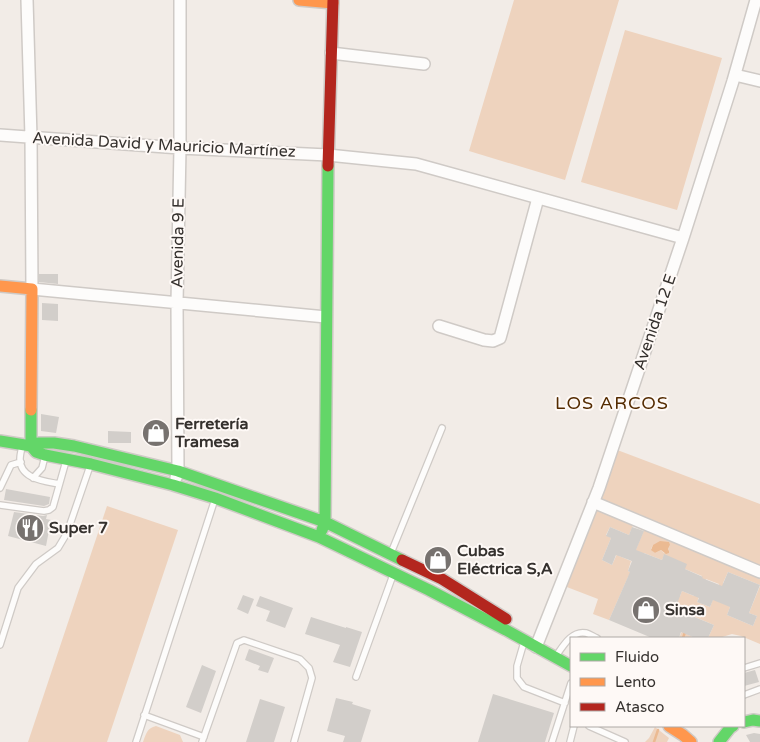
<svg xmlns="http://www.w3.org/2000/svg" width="760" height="742" viewBox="0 0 760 742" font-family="'Varela Round',sans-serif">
<rect width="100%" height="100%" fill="#f2ece7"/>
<path fill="#eed3be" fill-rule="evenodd" d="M514,0H619L565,180L469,151Z
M625,30L722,58L677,210L581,182Z
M612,448L760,504V585L728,572L723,583L730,607L727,615L753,626L757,616L749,613L760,586V644L741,636L732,634L719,638H708L714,625L695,617L687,634L694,638H679L689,615L669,606L673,596L628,577L609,620L593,614L598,599L559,584ZM634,523L645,528L631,561L619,556L621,545L612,565L602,560L611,538L606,535L610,527L629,535ZM653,545H670L668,549L669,551L664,553L661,550L655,553L651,549ZM644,553L662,560L664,555L685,569L702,576L694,596L682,591L680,596L628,571L631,561L638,564ZM706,579L719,584L710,607L697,602Z
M107,506L178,530L107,742H28Z
M156,726L180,735L183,742H143C146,734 147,728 156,726Z
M655,727L669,738L667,742H645L649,738Z"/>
<path fill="#ebba92" d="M660,541L669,542L670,545L668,549L669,551V553L666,554L661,550L655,553L651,550L653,545Z"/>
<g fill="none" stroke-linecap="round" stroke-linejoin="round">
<path stroke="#ebba92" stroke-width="2.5" d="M690,617L694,607
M683,638L685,632
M654,742L658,730"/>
</g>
<path fill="#d2ceca" d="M39,274H58V284L39,282Z
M42,303L58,304V321L42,320Z
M41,414L59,417L56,433L41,431Z
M147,422L166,423L165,444L146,443Z
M108,431L131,432V443H108Z
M6,489L50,497L49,504L44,506L4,500Z
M14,512L43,516L47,515L46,519L51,520L46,546L8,536Z
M610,527L629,535L632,527L644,531L636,550L662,560L664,554L687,564L685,569L703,577L702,578L722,586L728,572L760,585L749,613L757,616L753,626L727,615L730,607L713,600L710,607L697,602L699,598L682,591L675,609L714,625L708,638H695L681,632L679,638H652L609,620L630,572L628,571L632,561L616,555L612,565L602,560L611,538L606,536Z
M436,546L449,552L442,568L429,562Z
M243,595L254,599L248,614L237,609Z
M260,596L293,608L285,628L266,621L270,611L256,606Z
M311,617L346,628V627L362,632L350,667L333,662L340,645L305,634Z
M249,649L274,658L268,673L258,670L260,666L245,660Z
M202,665L216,671L201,713L186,707Z
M755,670L759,682L744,686V673Z
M493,694L554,713L545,742H478Z
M336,698L353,702L352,704L371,710L361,742H343L345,736L327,731Z
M260,699L285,707L274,742H246Z
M754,733L760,734V742H750L746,735Z"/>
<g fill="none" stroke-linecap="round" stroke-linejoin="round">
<defs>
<path id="lane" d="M22,447C21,451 20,455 20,459C20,479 44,481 59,484
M33,478L42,468L45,456
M0,488L11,465L21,462
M0,505L44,511L49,510L53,507L66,461
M391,553L442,428
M524,642L517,666V678L524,687L565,703
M0,645L18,588L36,564L58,548L67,533L90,466
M556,656C563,646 572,630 586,633C590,634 594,637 597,638
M744,668L760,663
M356,677L393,575
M744,695L760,689
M144,715L204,737
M589,726L625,742
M136,742L215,499
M202,742L237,643L244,640L300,659L309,668L312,678L294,742
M552,742L571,683
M570,742L574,726"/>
<path id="street" d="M27,0L31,137L32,289L326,317
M331,53L424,64
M735,75L760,81
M0,135L180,148L328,155L416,164L683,238
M439,326L484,340L493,341L500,338L538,198
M176,478L178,471L177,303L180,148V0
M593,502L760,572
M536,647L599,488L683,238L733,81L756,0"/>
<path id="fast" d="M31,410V446L36,452L45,455L91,464L173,485L215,498L319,537L429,590L506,630L571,666
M0,441L31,446L38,443H54L74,446L178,471L325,522L402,560
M322,530L325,522L328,166
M744,722L753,720L760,721
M719,742L730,728L733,726"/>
<path id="slow" d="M299,0L333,3
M0,286L32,289L31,410
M669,726L683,735L691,742"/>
<path id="jam" d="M328,166L333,0
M402,560L442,579L506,619"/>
</defs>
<use href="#lane" stroke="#cfcac6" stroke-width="8"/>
<use href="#street" stroke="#cfcac6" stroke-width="14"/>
<use href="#fast" stroke="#cfcac6" stroke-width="14"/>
<use href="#slow" stroke="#cfcac6" stroke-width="14"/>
<use href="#jam" stroke="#cfcac6" stroke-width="14"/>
<use href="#lane" stroke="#fdfcfb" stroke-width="5.5"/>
<use href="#street" stroke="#fdfcfb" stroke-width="11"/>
<use href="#fast" stroke="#63d668" stroke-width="11"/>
<use href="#slow" stroke="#ff974d" stroke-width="11"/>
<use href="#jam" stroke="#b3261e" stroke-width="11"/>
</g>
<defs>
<symbol id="shop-disc" viewBox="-11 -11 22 22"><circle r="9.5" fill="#77726f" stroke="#fef9f6"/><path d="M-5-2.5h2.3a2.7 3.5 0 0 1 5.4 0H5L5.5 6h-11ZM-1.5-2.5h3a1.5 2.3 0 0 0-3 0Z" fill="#fff"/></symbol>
<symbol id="restaurant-disc" viewBox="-11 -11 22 22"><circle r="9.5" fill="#77726f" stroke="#fef9f6"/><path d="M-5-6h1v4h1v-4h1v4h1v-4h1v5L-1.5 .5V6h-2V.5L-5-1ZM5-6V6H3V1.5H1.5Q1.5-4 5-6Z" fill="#fff"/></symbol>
</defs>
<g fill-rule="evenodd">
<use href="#shop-disc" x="140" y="417" width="32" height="32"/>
<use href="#restaurant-disc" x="14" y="512" width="32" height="32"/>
<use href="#shop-disc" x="422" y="544" width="32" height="32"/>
<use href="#shop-disc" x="630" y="594" width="32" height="32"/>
</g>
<g text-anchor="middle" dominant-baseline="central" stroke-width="4" stroke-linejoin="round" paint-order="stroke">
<g font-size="16" fill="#35312e" stroke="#fef9f6">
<text transform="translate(164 145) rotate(3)">Avenida David y Mauricio Martínez</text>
<text transform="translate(178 243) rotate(-89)">Avenida 9 E</text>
<text transform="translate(655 322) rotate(-71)">Avenida 12 E</text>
</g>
<g font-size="16" font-weight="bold" fill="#35312e" stroke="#fef9f6" text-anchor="start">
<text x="175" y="424">Ferretería<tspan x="175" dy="18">Tramesa</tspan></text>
<text x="49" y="528">Super 7</text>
<text x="457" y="551">Cubas<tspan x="457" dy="18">Eléctrica S,A</tspan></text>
<text x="665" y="610">Sinsa</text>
</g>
<g font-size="18" letter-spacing="1" fill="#542b00" stroke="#fef9f6">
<text x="612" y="403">LOS ARCOS</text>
</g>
</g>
<rect x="570" y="637" width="175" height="90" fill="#fef9f6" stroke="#aea9a6"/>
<rect x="580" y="653" width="25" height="8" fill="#63d668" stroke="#aea9a6"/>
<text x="615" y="662" font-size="15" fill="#35312e">Fluido</text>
<rect x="580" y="678" width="25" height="8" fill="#ff974d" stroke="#aea9a6"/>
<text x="615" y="687" font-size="15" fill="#35312e">Lento</text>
<rect x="580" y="703" width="25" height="8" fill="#b3261e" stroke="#aea9a6"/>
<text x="615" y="712" font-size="15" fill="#35312e">Atasco</text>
</svg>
